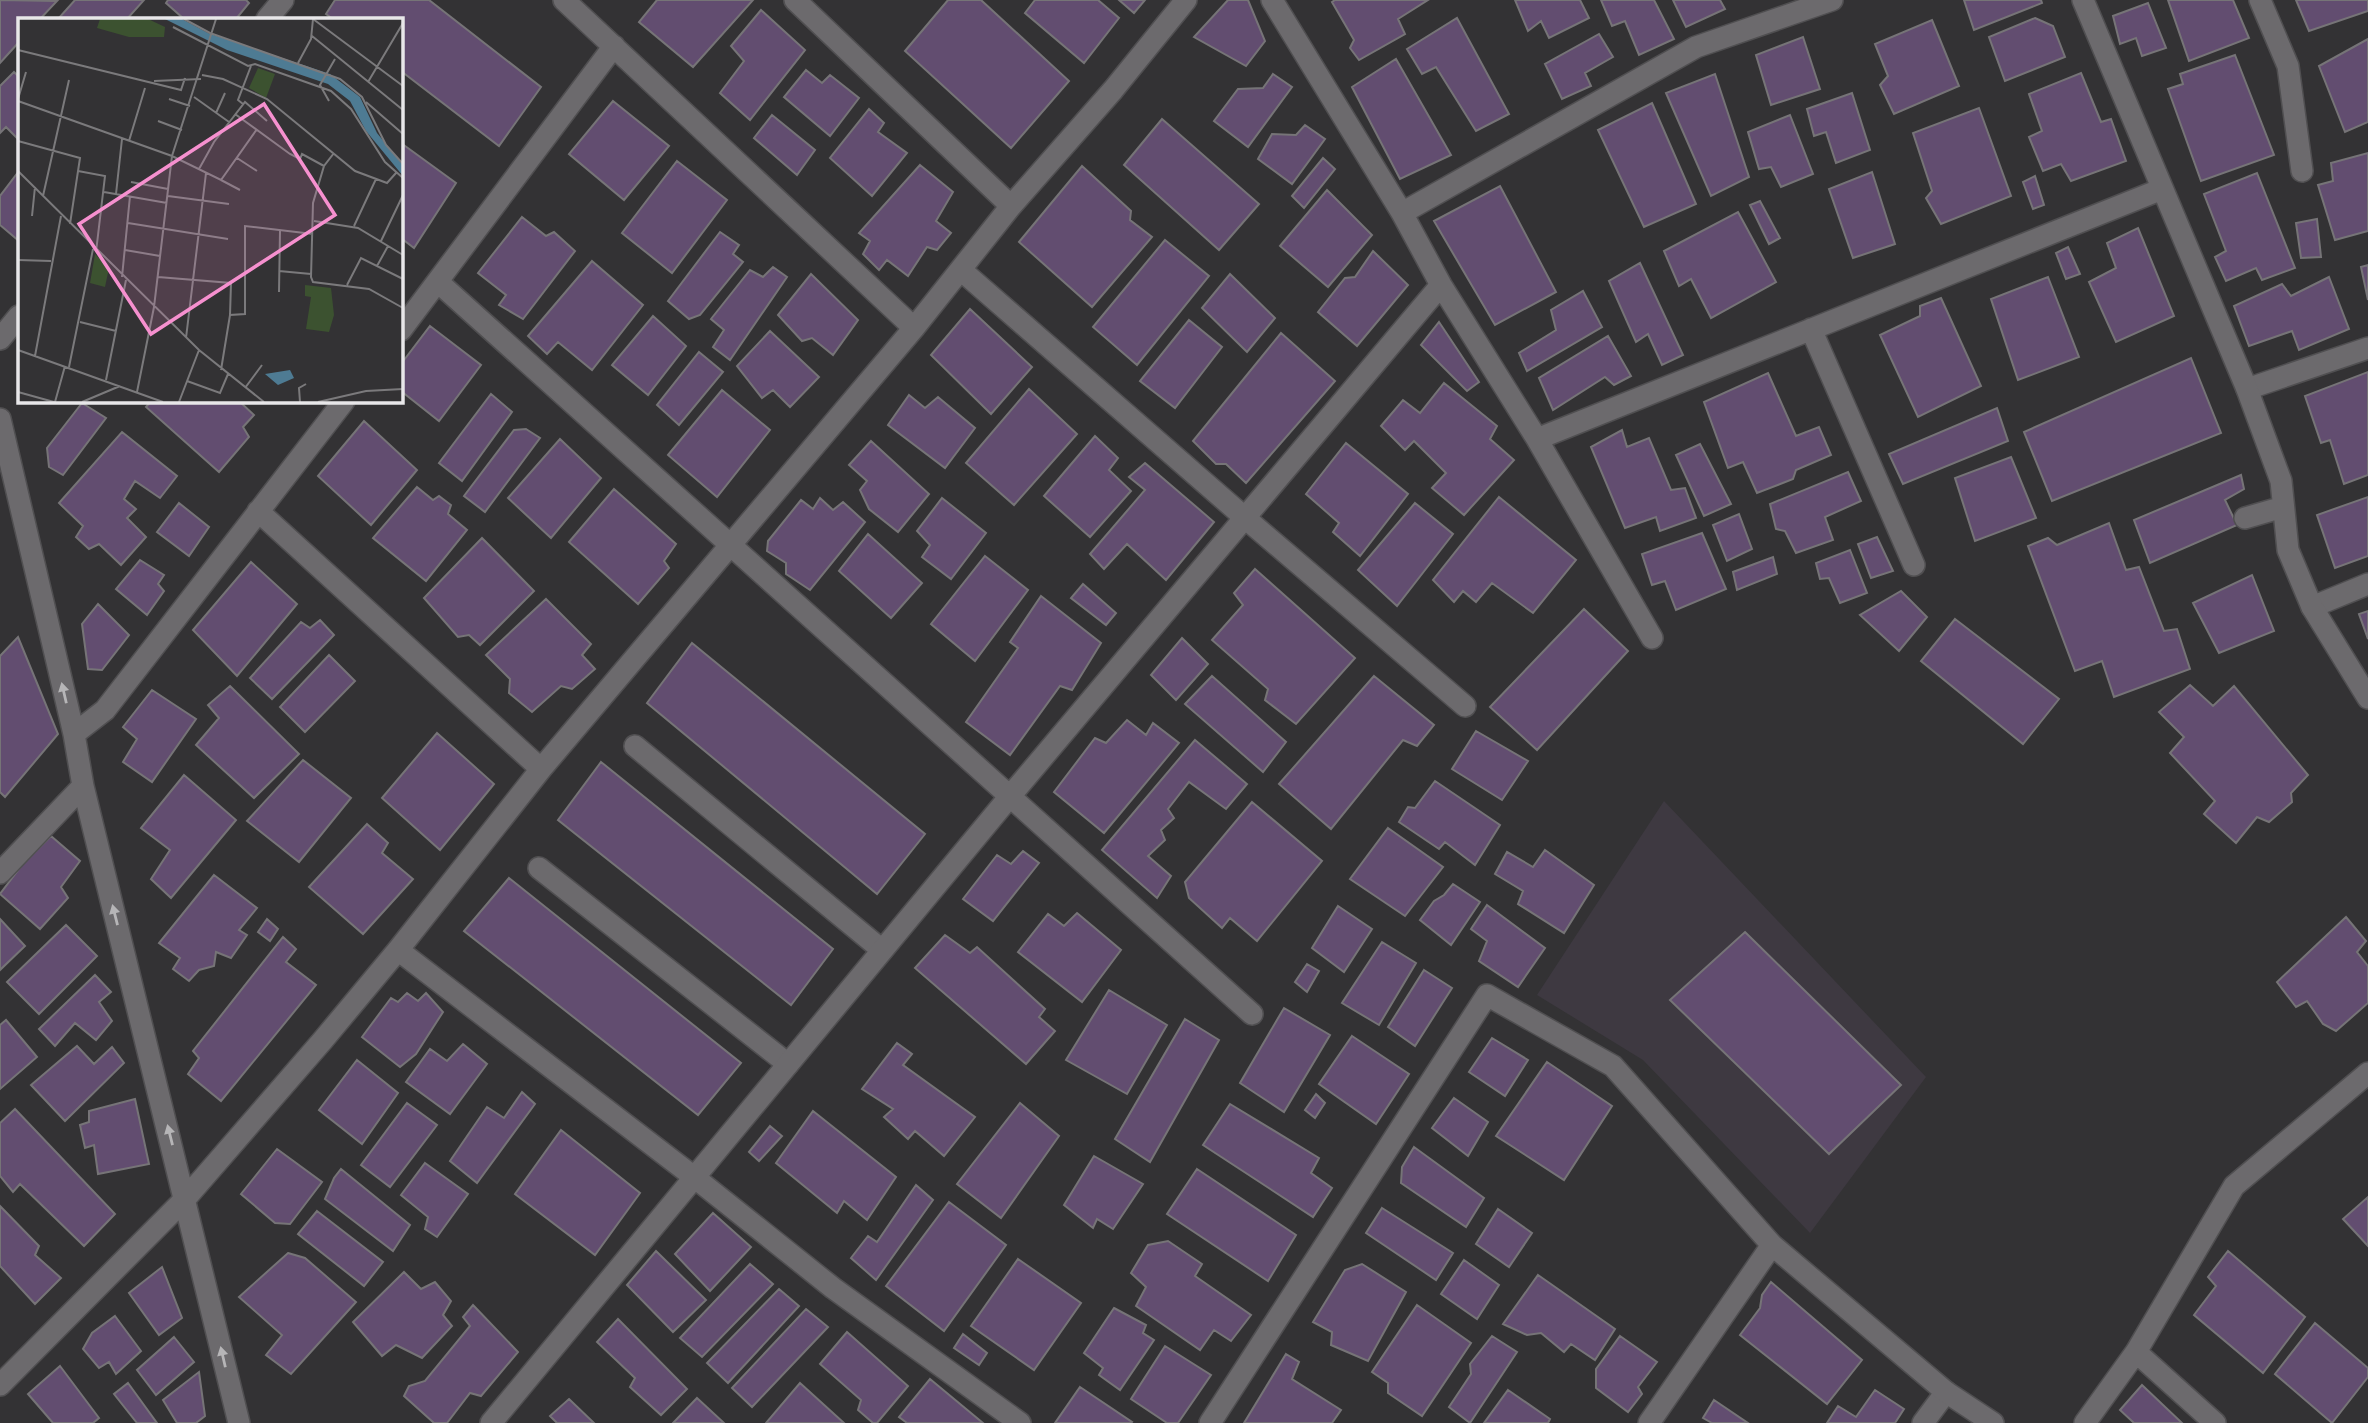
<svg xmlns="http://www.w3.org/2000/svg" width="2368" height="1423" viewBox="0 0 2368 1423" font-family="'Work Sans',sans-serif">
<rect width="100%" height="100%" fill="#333234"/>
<path fill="#3e3941" d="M1664,801L1926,1077L1810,1233L1643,1060L1537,995Z"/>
<path fill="#624d70" stroke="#767477" stroke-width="2" d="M0,0L57,1L40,19H19V42L0,63Z
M75,0H144L127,19H58Z
M168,0H246L249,3L236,19H184L166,3Z
M335,0H429L541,87L499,146L401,71V19H333L326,14Z
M657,0H753L693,67L639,22Z
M948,0H981L1069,81L1011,148L905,51Z
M1035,0H1098L1119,18L1084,63L1025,13Z
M1119,0H1145L1134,13Z
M1228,0H1248L1265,41L1246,66L1194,37Z
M1335,0H1428L1398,19L1405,34L1359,60L1350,48L1354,40L1332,2Z
M1515,0H1580L1589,18L1549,38L1541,21L1528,31Z
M1601,0H1654L1674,39L1639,55L1625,21L1612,26Z
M1673,0H1720L1725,9L1686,27Z
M1964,0H2041L2042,3L1974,30Z
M2168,0H2233L2249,38L2189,61Z
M2296,0H2368V11L2309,31Z
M2148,3L2166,48L2142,56L2136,38L2120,44L2113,16Z
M761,10L805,50L750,120L720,93L744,61L731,46Z
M1457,18L1509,114L1476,131L1436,67L1422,74L1407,49Z
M2035,18L2053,26L2065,57L2005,81L1989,37Z
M1932,20L1959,86L1894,114L1880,85L1888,76L1875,44Z
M1599,34L1613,57L1585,73L1591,86L1562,99L1545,64Z
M1803,37L1820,89L1771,105L1756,55Z
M2368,39V122L2345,132L2319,66Z
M2235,55L2274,155L2201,181L2168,89L2183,84L2180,74Z
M1396,59L1451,155L1400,179L1352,87Z
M806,70L822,83L830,75L859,98L830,136L784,97Z
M14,72L19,77V140L6,127L0,133V86Z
M2081,73L2101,122L2111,119L2126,161L2071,181L2061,164L2043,171L2029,137L2042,131L2029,94Z
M1273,74L1292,87L1248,147L1214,121L1238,89L1263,88Z
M1715,74L1749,177L1711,196L1666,93Z
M1852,93L1870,150L1836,163L1826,132L1814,136L1807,109Z
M613,101L669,146L624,200L569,154Z
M1652,103L1696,204L1644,227L1598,130Z
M1979,108L2011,196L1941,224L1926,198L1932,191L1913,133Z
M869,109L884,123L878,132L907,153L872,196L830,158Z
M772,115L815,150L797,175L754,138Z
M1790,115L1813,174L1781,187L1771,167L1759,169L1748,132Z
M1162,119L1259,204L1219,250L1124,165Z
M1305,125L1325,139L1292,184L1258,159L1272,134L1296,135Z
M401,143L456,183L414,248L401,238Z
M2368,153V231L2335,240L2318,185L2333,181L2331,163Z
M1323,158L1335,169L1304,208L1292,196Z
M677,161L727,200L672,273L622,233Z
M920,165L953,192L936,221L951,233L937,250L927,247L908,276L887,260L879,270L863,254L870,241L859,233Z
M1082,166L1131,211L1130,220L1152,237L1092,307L1019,242Z
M19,171V241L0,225V196Z
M1872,172L1895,244L1853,258L1829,189Z
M2257,173L2295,268L2262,280L2256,268L2226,281L2215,257L2226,251L2204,194Z
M2035,176L2044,205L2033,209L2023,182Z
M1500,186L1556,292L1495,325L1434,221Z
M1327,190L1372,235L1328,287L1280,246Z
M1760,201L1780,238L1769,244L1750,205Z
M1738,212L1776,282L1711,318L1691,279L1679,286L1664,251Z
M522,217L546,236L554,232L575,251L523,319L499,305L506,295L478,273Z
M2317,219L2321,257L2301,258L2296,223Z
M2138,228L2174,316L2116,342L2089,282L2116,268L2107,243Z
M720,232L739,245L733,254L743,262L700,315L689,319L668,301Z
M1165,240L1209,276L1137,365L1093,327Z
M2068,247L2080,274L2066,279L2056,253Z
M1373,251L1408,285L1357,346L1318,312L1345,278L1355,277Z
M592,261L643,305L592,370L558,342L547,354L528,336Z
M1640,263L1683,355L1662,365L1648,334L1636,342L1609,281Z
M2368,265V300L2361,267Z
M773,267L787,277L730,360L713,347L724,330L711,319L750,270L763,277Z
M811,274L858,320L833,355L812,338L802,341L778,315Z
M1230,274L1275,318L1247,352L1202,308Z
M2048,277L2079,357L2018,380L1991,299Z
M2329,277L2349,329L2299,350L2292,331L2249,346L2234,306L2282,284L2291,296Z
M1583,291L1602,327L1527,371L1519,353L1556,330L1551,310Z
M1941,298L1981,386L1918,417L1880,335L1920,316V306Z
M970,309L1032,367L991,414L931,355Z
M653,316L686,346L648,395L612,365Z
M1189,320L1222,347L1175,408L1140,381Z
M1439,322L1479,382L1467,391L1421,345Z
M430,326L481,365L439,421L401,391V364Z
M770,331L819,377L790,407L773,390L762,398L737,366Z
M1281,333L1335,381L1246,483L1226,464H1216L1193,441Z
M1608,336L1631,376L1614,385L1605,377L1553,410L1539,378Z
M699,352L723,372L679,425L657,405Z
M2191,358L2221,433L2052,501L2024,432Z
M2368,372V475L2344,484L2330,440L2321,443L2305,396Z
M1768,373L1796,436L1819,427L1831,455L1796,470L1793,479L1757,493L1743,462L1728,468L1704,402Z
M1444,383L1497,426L1490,439L1514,460L1464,515L1432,488L1446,473L1414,441L1405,450L1381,426L1403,400L1420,413Z
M1029,389L1077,434L1014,505L966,463Z
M722,390L770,430L717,497L668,455Z
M491,394L512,412L462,481L439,463Z
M909,395L925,408L938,397L975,428L945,468L888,425Z
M151,401H239L254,415L243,427L249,437L219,472L146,407Z
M82,403L106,418L63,475L49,467L47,448Z
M1997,408L2008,441L1903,484L1889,454Z
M364,421L417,470L371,525L318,476Z
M526,429L540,438L485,512L464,496L514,430Z
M1622,430L1627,447L1649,438L1671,490L1685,488L1696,518L1660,531L1656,517L1625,528L1591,447Z
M122,432L177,476L160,498L135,481L124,499L136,509L127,518L146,537L121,565L99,544L89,549L76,537L83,526L59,503Z
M1095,436L1118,458L1109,470L1131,491L1090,537L1044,496Z
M560,439L601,478L551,538L508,498Z
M871,441L929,494L898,532L869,509L860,490L867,481L849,465Z
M1346,443L1408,494L1360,556L1333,532L1339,523L1306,494Z
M1700,444L1731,504L1704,516L1676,455Z
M2011,457L2036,518L1975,541L1955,478Z
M1145,463L1214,522L1166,580L1127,544L1104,569L1090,554L1145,490L1129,477Z
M1848,472L1861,501L1825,517L1833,540L1796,553L1785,531L1776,529L1770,504Z
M2241,475L2244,489L2225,500L2237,525L2150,563L2134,520Z
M417,487L433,500L439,496L451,505L448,514L467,530L426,581L373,538Z
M614,489L676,544L664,561L669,568L638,604L569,542Z
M1499,497L1576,560L1533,613L1492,583L1476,602L1463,591L1454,602L1433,580Z
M2368,497V556L2335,568L2317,515Z
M820,498L833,510L843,502L865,522L810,590L786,574V563L767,551L768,541L801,500L813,509Z
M942,498L986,533L951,579L922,557L930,545L917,531Z
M179,503L209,527L189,556L157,532Z
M1415,503L1453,534L1397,606L1358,570Z
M1739,514L1752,549L1727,561L1713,525Z
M2109,523L2126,570L2139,567L2164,631L2177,629L2190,669L2114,697L2102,661L2075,671L2028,546L2048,538L2057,545Z
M1702,533L1726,589L1676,610L1665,581L1652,585L1642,554Z
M868,534L922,583L891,618L839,571Z
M1877,537L1893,571L1871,578L1858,544Z
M482,538L534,591L480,645L469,635L458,637L424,598Z
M1850,550L1867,593L1840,603L1829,578L1820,579L1816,563Z
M985,556L1028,590L975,661L931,624Z
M1773,557L1777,574L1737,590L1733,572Z
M140,560L164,575L158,584L164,591L147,615L116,589Z
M251,562L297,604L237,676L193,630Z
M1255,569L1355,658L1296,724L1265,700L1268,689L1212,640L1243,605L1234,593Z
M2252,575L2274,631L2219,653L2193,603Z
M1083,584L1116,613L1106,625L1071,598Z
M1901,591L1927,617L1899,651L1860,615Z
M1041,596L1101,643L1072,690L1060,686L1010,755L966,722L1018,648L1010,642Z
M546,599L591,644L582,655L595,669L572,689L561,686L532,712L509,693L510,679L486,655Z
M98,604L129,635L102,670L88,669L82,624Z
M1584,609L1628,651L1537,750L1490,707Z
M2368,611V639L2359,614Z
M1955,619L2059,699L2023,744L1921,661Z
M320,620L334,635L272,699L250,678L301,622L310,628Z
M18,637L58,734L5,797L0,792V656Z
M1182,638L1208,664L1176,700L1151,675Z
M692,643L925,834L877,894L647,703Z
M329,655L355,681L305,732L280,707Z
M1212,676L1286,742L1263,772L1185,704Z
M1374,676L1434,725L1417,746L1403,740L1331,829L1279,784Z
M2190,685L2213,706L2234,686L2308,775L2291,793L2292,802L2269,822L2257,817L2236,843L2204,814L2215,801L2170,753L2184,737L2159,712Z
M230,686L299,754L254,798L196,745L219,718L208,705Z
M152,690L196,719L152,782L123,762L137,739L123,727Z
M1127,720L1146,735L1153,723L1179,743L1104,833L1054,792L1095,738L1106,743Z
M1476,731L1528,761L1502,800L1452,769Z
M437,733L494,784L440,850L382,798Z
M1195,740L1247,784L1226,809L1189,782L1168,809L1174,818L1161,830L1165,840L1148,856L1171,876L1157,898L1102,850Z
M303,760L351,798L299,862L247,821Z
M601,762L833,949L791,1005L558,820Z
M184,775L236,820L171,898L151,879L170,850L141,828Z
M1435,781L1500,825L1475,865L1445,842L1439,849L1399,822L1408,807L1415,808Z
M1252,802L1322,861L1257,941L1230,918L1222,928L1189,898L1185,882Z
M367,824L388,843L382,853L413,879L363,934L309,887Z
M1388,828L1443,867L1405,916L1350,879Z
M51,836L80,861L61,887L68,898L40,929L0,894L22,865Z
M1545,850L1594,885L1564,933L1518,904L1523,891L1495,874L1507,852L1533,867Z
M1023,851L1039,863L993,921L963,899L997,855L1011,864Z
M214,875L257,908L239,930L247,935L231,958L216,952L214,966L199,970L189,981L173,969L180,958L159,943Z
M509,878L741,1063L698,1115L464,931Z
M1453,884L1480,902L1451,945L1420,920L1434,901L1444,895Z
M1487,905L1545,948L1518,987L1479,961L1487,941L1471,929Z
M1338,906L1372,929L1344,972L1312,948Z
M1077,913L1121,950L1082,1002L1018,952L1048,914L1064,926Z
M2346,917L2366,941L2357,952L2368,966V1003L2336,1031L2323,1024L2307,1001L2296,1007L2277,982Z
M0,919L25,946L0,970Z
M267,919L278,929L270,941L258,932Z
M66,925L97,956L39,1014L7,982Z
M1745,932L1901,1085L1829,1154L1670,1000Z
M945,935L970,953L977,947L1045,1009L1039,1017L1055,1031L1026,1064L915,968Z
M283,937L296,949L286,962L316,985L221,1101L188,1074L199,1058L193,1051Z
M1382,942L1416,963L1379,1025L1342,1003Z
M1307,964L1319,971L1307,992L1295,982Z
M1424,970L1452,988L1415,1046L1388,1027Z
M95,975L111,992L99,1002L112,1021L96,1040L75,1023L55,1046L39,1029Z
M1109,990L1167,1025L1127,1094L1066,1060Z
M407,993L418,1001L426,993L443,1012L416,1054L400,1067L362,1037L391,998L398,1002Z
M1284,1008L1330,1035L1284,1112L1240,1083Z
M1185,1019L1219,1040L1150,1162L1115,1139Z
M6,1020L37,1057L0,1089V1025Z
M1352,1036L1409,1074L1376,1124L1319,1084Z
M1492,1038L1528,1060L1505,1096L1469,1072Z
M897,1043L912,1054L903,1065L975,1117L944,1156L915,1131L908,1139L884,1117L893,1109L862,1089Z
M463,1044L487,1064L450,1114L406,1082L430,1049L447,1061Z
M77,1046L94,1064L112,1047L124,1063L65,1121L31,1085Z
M357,1060L398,1093L362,1144L319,1110Z
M1547,1062L1612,1106L1564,1180L1496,1136Z
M522,1092L535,1104L477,1183L450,1161L487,1107L504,1118Z
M1316,1094L1325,1103L1315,1118L1305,1110Z
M1454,1098L1488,1122L1468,1156L1432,1128Z
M135,1099L149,1164L98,1174L94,1145L85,1148L80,1125L89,1122V1111Z
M407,1103L437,1125L390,1187L361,1165Z
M1020,1103L1059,1136L1001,1218L957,1184Z
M1230,1104L1319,1158L1311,1173L1332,1188L1313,1217L1203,1145Z
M15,1109L115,1214L84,1246L20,1184L13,1192L0,1176V1123Z
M813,1111L896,1177L867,1220L844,1201L837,1213L776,1163Z
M770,1126L782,1136L759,1161L749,1152Z
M561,1130L640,1193L595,1255L515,1194Z
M1414,1147L1484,1198L1466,1227L1401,1183L1402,1167Z
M277,1149L322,1182L290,1224L275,1223L241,1194Z
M1094,1156L1143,1184L1113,1229L1097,1219L1093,1228L1064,1205Z
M425,1163L468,1194L437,1237L425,1229L428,1217L401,1195Z
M341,1169L410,1225L393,1251L325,1199L334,1178Z
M1197,1169L1296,1235L1268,1281L1167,1214Z
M916,1185L933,1200L876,1280L851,1258L868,1236L877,1242Z
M2368,1197V1246L2343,1219Z
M949,1202L1006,1245L944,1331L886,1286Z
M0,1206L39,1246L35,1255L61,1278L35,1304L0,1266Z
M1382,1208L1453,1253L1436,1280L1366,1233Z
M1498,1209L1532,1233L1509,1267L1476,1244Z
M317,1211L383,1262L364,1286L298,1234Z
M713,1213L751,1247L710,1291L675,1254Z
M1168,1241L1202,1264L1195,1276L1251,1315L1231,1341L1214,1330L1200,1350L1136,1306L1146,1287L1131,1273L1148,1245Z
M656,1251L706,1300L673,1332L627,1285Z
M2228,1251L2305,1317L2263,1373L2194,1315L2216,1286L2208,1277Z
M288,1253L305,1258L356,1302L291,1374L266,1355L282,1335L239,1297Z
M1018,1259L1081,1303L1034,1370L971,1326Z
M1464,1260L1499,1285L1477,1319L1441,1294Z
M750,1264L773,1284L702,1357L680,1338Z
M1362,1264L1406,1292L1368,1361L1331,1345L1332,1332L1313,1322L1345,1270Z
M162,1267L182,1318L159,1335L129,1293Z
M404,1272L421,1289L435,1282L451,1301L443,1315L452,1326L422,1358L396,1345L382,1356L353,1322Z
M1538,1275L1615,1329L1595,1360L1571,1344L1564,1352L1541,1333L1527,1335L1503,1324Z
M1771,1282L1862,1360L1827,1404L1740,1335L1760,1308L1762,1295Z
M779,1289L799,1306L728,1383L707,1363Z
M473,1305L518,1352L481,1396L470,1393L447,1423H434L404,1396L409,1386L425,1381L470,1326L463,1317Z
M1417,1305L1471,1343L1422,1416L1388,1393V1383L1372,1372Z
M1114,1308L1146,1325L1143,1333L1154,1340L1120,1390L1099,1375L1103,1368L1084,1353Z
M806,1309L828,1327L752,1407L732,1388Z
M115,1316L141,1351L116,1374L109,1362L99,1368L83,1349L92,1333Z
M618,1319L687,1389L661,1415L630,1387L635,1378L597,1342Z
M2315,1323L2368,1368V1377L2332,1423L2275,1374Z
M847,1332L908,1386L877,1423H873L858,1410L861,1400L820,1364Z
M963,1334L987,1353L979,1365L954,1348Z
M1492,1336L1517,1352L1470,1423L1449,1407L1471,1374L1470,1364Z
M1620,1336L1657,1362L1638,1387L1642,1394L1628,1412L1596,1388V1369Z
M174,1337L194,1362L156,1395L137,1370Z
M1165,1346L1211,1375L1178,1423H1167L1131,1399Z
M1286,1354L1299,1362L1292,1379L1341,1410L1332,1423H1244Z
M60,1366L99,1418L93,1423H53L28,1394Z
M199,1372L205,1416L196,1423H177L163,1400Z
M930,1379L983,1423H907L899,1417Z
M128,1383L157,1423H137L114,1394Z
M800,1383L844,1423H766Z
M2142,1385L2182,1423H2134L2120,1410Z
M1080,1387L1132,1422L1131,1423H1055Z
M1508,1390L1550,1419L1548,1423H1484Z
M1875,1390L1904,1409L1895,1423H1827L1838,1406L1856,1417Z
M697,1398L724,1423H673Z
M569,1399L594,1423H557L550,1416Z
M1714,1400L1748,1423H1712L1703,1418Z"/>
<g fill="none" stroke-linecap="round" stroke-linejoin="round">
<defs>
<path id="service" d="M2247,389L2368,348
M2312,607L2368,584
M635,746L882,950
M539,868L788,1064
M1923,1423L1946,1392"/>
<path id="minor" d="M564,0L914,328
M795,0L1011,206
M1272,0L1402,213L1441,285L1537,439L2162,189
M2083,0L2247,389L2281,481L2288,550L2312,607L2368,698
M2260,0L2288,66L2302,171
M267,19L283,0
M1402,213L1696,47L1832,0
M961,270L1244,517L1465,706
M438,282L1252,1014
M1811,329L1914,565
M401,330L614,46
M0,339L19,316
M0,419L74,734L83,786L239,1423
M1537,439L1652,638
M258,511L541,769
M2245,518L2283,507
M74,734L105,710L344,401
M0,873L83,786
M398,950L694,1177L833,1288L1020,1423
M2136,1352L2215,1423
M0,1385L185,1199L323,1040L398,950L541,769L914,328L1011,206L1113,90L1186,0
M491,1423L1011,795L1441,285
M1210,1423L1487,995L1613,1066L1772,1245L1946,1392L1993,1423
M1649,1423L1772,1245
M2085,1423L2136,1352L2234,1186L2368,1073"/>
</defs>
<use href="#service" stroke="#504f51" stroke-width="24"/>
<use href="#minor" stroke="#504f51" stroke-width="24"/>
<use href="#service" stroke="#6c6a6d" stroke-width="21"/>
<use href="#minor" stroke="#6c6a6d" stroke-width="21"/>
</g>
<defs><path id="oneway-solid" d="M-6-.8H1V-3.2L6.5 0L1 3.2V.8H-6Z" transform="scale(1.75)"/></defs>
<g fill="#b6b5b7">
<use href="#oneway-solid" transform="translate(64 693) rotate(-103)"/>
<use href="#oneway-solid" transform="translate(115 915) rotate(-104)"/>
<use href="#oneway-solid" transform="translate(170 1135) rotate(-104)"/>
<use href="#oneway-solid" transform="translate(223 1357) rotate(-103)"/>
</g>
<g transform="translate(18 18)">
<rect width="385" height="385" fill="#333234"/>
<path d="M82,1H130L147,9L146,19H111L79,10ZM240,50L257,56L248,80L231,70ZM77,236L91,250L87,269L72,265ZM287,267L313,270L316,297L311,314L288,311L293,279L287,278Z" fill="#3c5230"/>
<path d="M147,1H164L190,15L312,56L342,79L359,115L385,147V158L348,113L332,83L310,66L209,32ZM272,352L276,360L260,367L247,356Z" fill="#4e7b93"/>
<path fill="none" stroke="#7b7a7c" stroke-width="2" d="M166,1L192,15L322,61L344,79L368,127L385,146M295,1L385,68M155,9L230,48L237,46L313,73L333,91L367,144L385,160M294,18L385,92M0,32L163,72L167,60M280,45L293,21L295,1M184,57L205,61L249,81L337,153L369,165L378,155M136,63L183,61M350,64L385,5M176,79L211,104M0,81L8,54M151,81L172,88M0,83L154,138L203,162L239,111M311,83L302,67L317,41M348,84L385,116M225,86L220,82L233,48M198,95L207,75M217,96L272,136L282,141L284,136L306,148M140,103L164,112M0,123L62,140L52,206M111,123L127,70M316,135L306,148L295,185L293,259L295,264L351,271L385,290M219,140L239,153M181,151L196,124L227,84L249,103M0,153L181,332L246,384M60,153L87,158L78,234M203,162L222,172M113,164L150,171M86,174L149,185M98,176L104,121M25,178L51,62M150,178L211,186M14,198L17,169M296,203L340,210L385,237M110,205L210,221M336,208L358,161M363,223L385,177M107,232L142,238M0,242L33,243M359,248L370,228M261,253L293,256M104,259L112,178M140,259L213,265L212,297M329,267L343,240L385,261M261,274L262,213M62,304L98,313M168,320L188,155M0,332L145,384M17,338L43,198M51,349L75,231M203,352L212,297L227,296V208L295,216M88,362L108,262M169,363L202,375L210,356M227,370L244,347M0,374L36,384M119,374L136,289L154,138L198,1M37,384L47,348M64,384L102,368M161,384L181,332M282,384L281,370L288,366M300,384L348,373L385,371"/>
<path fill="#f690cf" fill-opacity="0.15" stroke="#f690cf" stroke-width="3.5" d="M246,86L317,197L133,316L61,206Z"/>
<rect width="385" height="385" fill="none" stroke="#e8e7e9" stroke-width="3.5"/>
</g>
</svg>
